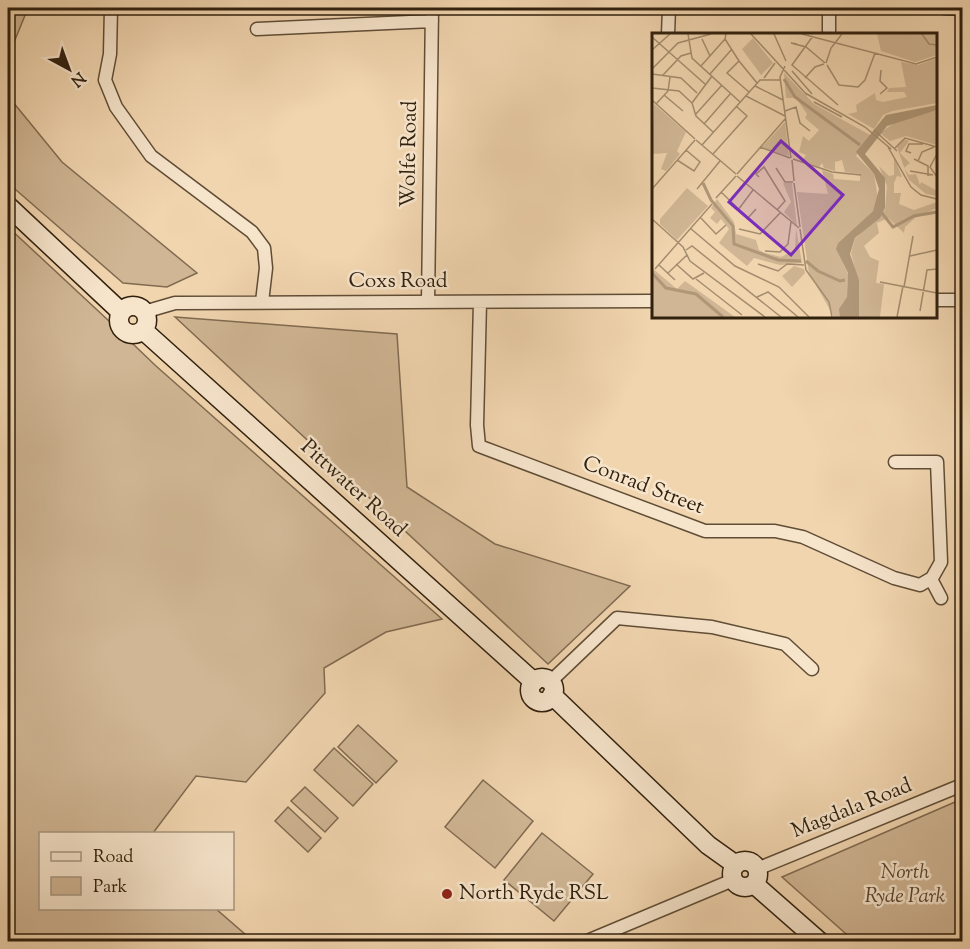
<svg xmlns="http://www.w3.org/2000/svg" width="970" height="949" viewBox="0 0 970 949" font-family="'Sorts Mill Goudy',serif">
<rect width="100%" height="100%" fill="#f1d5af"/>
<filter id="stains"><feTurbulence type="fractalNoise" baseFrequency=".00333" numOctaves="4"/><feColorMatrix values="0 0 0 0 .2 0 0 0 0 .09 0 0 0 0 .02 0 0 0 .5 -.17"/></filter>
<radialGradient id="worn" r=".72"><stop offset=".6" stop-color="#630" stop-opacity="0"/><stop offset="1" stop-color="#630" stop-opacity=".3"/></radialGradient>
<path fill="#d0b694" stroke="#806b51" stroke-width="1.5" d="M8,8H28L8,57Z
M8,96L62,162L197,273L167,287L123,283L8,183Z
M8,227L109,321L156,366L442,619L386,632L324,668L325,693L246,782L196,776L153,833L40,834V908L216,909L253,941H8Z
M175,317L397,334L407,487L495,544L630,586L548,664Z
M358,725L397,761L376,783L338,747Z
M334,748L373,784L353,806L314,770Z
M483,780L533,821L495,868L445,827Z
M305,787L338,818L325,832L291,801Z
M962,799V941H854L782,877Z
M288,807L321,838L308,852L275,821Z
M542,833L593,874L554,921L504,880Z"/>
<g fill="none" stroke-linecap="round" stroke-linejoin="round">
<defs>
<path id="street" d="M111,8L110,54L105,80L116,107L151,156L252,232L264,248L266,268L262,302
M829,8V34
M944,8L962,9
M257,29L432,21
M668,34L669,8
M936,300H962
M428,302L432,8
M480,302L477,425L479,446L705,531H775L803,537L894,578L920,585L932,578L941,562L937,462H895
M144,312L175,303L654,301
M931,579L941,598
M550,682L617,618L712,627L785,644L812,669
M757,869L962,785
M585,942L733,880"/>
<path id="secondary" d="M8,206L121,312
M119 320a14 14 0 1 1 28 0a14 14 0 1 1-28 0Z
M143,330L534,682
M530 690a12 12 0 1 1 24 0a12 12 0 1 1-24 0Z
M552,695L708,845L736,865
M732 874a13 13 0 1 1 26 0a13 13 0 1 1-26 0Z
M754,884L820,942"/>
</defs>
<use href="#street" stroke="#604d36" stroke-width="15"/>
<use href="#secondary" stroke="#30200e" stroke-width="21"/>
<use href="#street" stroke="#f6e4cb" stroke-width="12"/>
<use href="#secondary" stroke="#f6e4cb" stroke-width="18"/>
</g>
<circle fill="#8f2418" stroke="#f6e4cb" stroke-width="2" cx="447" cy="894" r="6"/>
<g text-anchor="middle" dominant-baseline="central" stroke-width="5" stroke-linejoin="round" paint-order="stroke">
<g font-size="21" fill="#30200e" stroke="#f6e4cb">
<text transform="translate(410 154) rotate(-89)">Wolfe Road</text>
<text x="398" y="282">Coxs Road</text>
<text transform="translate(643 486) rotate(21)">Conrad Street</text>
<text transform="translate(353 489) rotate(42)">Pittwater Road</text>
<text transform="translate(852 809) rotate(-22)">Magdala Road</text>
</g>
<g font-size="21" font-style="italic" fill="#584630" stroke="#f6e4cb">
<text x="905" y="873">North<tspan x="905" dy="24">Ryde Park</tspan></text>
</g>
<g font-size="21" fill="#30200e" stroke="#f6e4cb" text-anchor="start">
<text x="459" y="894">North Ryde RSL</text>
</g>
</g>
<g transform="translate(652 33)">
<rect width="285" height="285" fill="#f1d5af"/>
<path d="M225,1H281L285,2V22L263,29L229,18ZM101,5L121,30L109,42L90,16ZM285,25V70L240,78L231,82L222,96L196,81L205,79L204,72L223,60L224,67L231,69L255,64L252,59H235L237,55L254,54L249,29L266,32ZM132,40L162,71L218,102L204,123L222,141L226,165L221,178L186,210L185,217L196,241L195,264L188,284H182L157,240L145,159L176,161L170,137L181,141L182,146L208,148V141L193,139L190,127L183,129V138L172,135L170,130L167,134L150,128L154,122L147,119L151,103L157,108L167,97L153,85L155,81L144,65H134ZM2,71L34,99L25,118L28,121L14,138L9,136L15,120L0,121ZM285,77V112L254,103L238,108L228,100L245,88ZM133,89L137,123L109,115ZM252,106L257,108L248,120L258,130L252,135L257,142L264,141L268,152L269,149L285,158V163L274,161L257,147L253,137L245,114ZM242,124L250,144L245,143L242,150V160H249L247,171L262,177L285,169V175L264,184L253,194L252,200L236,185L225,190L227,200L212,213L218,224L227,228L224,250L232,251L228,284H207V253L199,220L203,206L233,177L235,153L227,133L237,143L242,142ZM131,150H140L145,193L132,179L139,169ZM35,155L56,173L25,207L8,191V186ZM65,166L82,189L84,201L104,207L107,217L113,220L129,224L143,217L144,195L150,230L128,232L102,225L95,233L67,210L77,196L69,186L65,191L58,185L63,179L59,175ZM142,233L152,236L153,240L140,254L130,243ZM0,235L25,256L33,248L83,284H0Z" fill="#d0b694"/>
<path d="M285,72V77L235,93L213,121L233,145V175L228,185L203,205L198,221L207,247V284H188L187,276L195,264L196,240L184,216L186,210L221,178L227,156L222,141L204,119L234,82Z" fill="#af9778"/>
<path fill="none" stroke="#af9778" stroke-width="3" d="M132,46L143,64L208,112M51,150L59,167L81,193L82,211L126,227L149,228M229,179L241,194L262,183L285,179M154,228L166,238L188,248L193,247M0,240L14,255L44,261L71,284"/>
<path fill="none" stroke="#a48d6f" stroke-width="1.5" d="M36,1L40,25L88,69M74,1L73,6L87,28L105,50M99,1L155,62M122,1L134,28M150,1L264,31L285,24M270,1L277,11L285,12M161,3L140,32L186,72M0,4L53,51M50,6L58,23M145,11L139,10L154,14L173,30M0,17L18,1M87,28L75,40L97,59M174,30L179,15L190,1M175,32L187,52L206,54L213,47L223,20M49,33L73,6M133,33L128,44L139,125M0,36L26,10L59,1M140,38L160,61M0,41L29,45L45,60M58,41L80,16M11,42L29,23L39,20M60,43L40,70L44,83L61,99M112,45L123,30M153,45L163,34L172,31M103,53L131,67M0,55L27,58L40,70M153,60L213,94L239,116M228,61L235,55L228,48L229,37M12,62L31,78M94,63L133,83M0,67L43,106M162,69L190,84M4,71L16,58L18,44M133,78L144,74L148,90L158,98M43,82L70,52M52,91L79,60M222,97L245,118M44,107L84,141M50,112L108,47H128M108,114L138,125M236,114L259,154L269,162L285,166M242,116L253,105L285,114M259,120L254,118L257,111H271M61,121L95,83L84,73M285,121L278,134L285,144M141,126L180,139L209,142M262,126L276,133V143M25,127L42,138L48,129L34,117M140,127L142,148M266,128L270,119L282,114M124,135L133,149H141M258,138L281,142M85,141L134,85M85,143L147,195M107,144L104,141L112,134L133,168L125,177M142,150L148,194M0,156L43,107M45,156L68,128M69,159L96,185L104,176M64,165L84,143M86,177L101,157M48,184L64,201L74,192M0,186L31,214L38,228L113,284M38,195L83,233L127,254L157,284M87,196L108,201L128,180M148,196L154,237L177,269L180,284M34,217L40,213L129,284M113,218L128,219L136,211L139,189M258,223L285,217M24,231L41,246L52,240M106,231L126,238L135,231L152,232M7,232L23,247M3,236L60,171M16,240L35,222M44,246L90,282M228,249L285,260M252,254L261,203M105,264L116,259L146,284M268,278L275,237L285,236M245,284L251,253"/>
<path fill="#7b2cbf" fill-opacity="0.15" stroke="#7b2cbf" stroke-width="3" d="M129,108L191,162L139,222L77,169Z"/>
<rect width="285" height="285" fill="none" stroke="#30200e" stroke-width="3"/>
</g>
<rect width="970" height="949" fill="none" stroke="#f1d5af" stroke-width="30"/>
<rect x="9" y="9" width="952" height="931" fill="none" stroke="#30200e" stroke-width="3"/>
<rect x="15" y="15" width="940" height="919" fill="none" stroke="#30200e" stroke-width="1.5"/>
<rect x="39" y="832" width="195" height="78" fill="#f6e4cb" stroke="#a7967f" stroke-width="1.5"/>
<rect x="51" y="852" width="30" height="9" fill="#f6e4cb" stroke="#a7967f" stroke-width="1.5"/>
<text x="93" y="862" font-size="18" fill="#30200e">Road</text>
<rect x="51" y="877" width="30" height="18" fill="#d0b694" stroke="#a7967f" stroke-width="1.5"/>
<text x="93" y="892" font-size="18" fill="#30200e">Park</text>
<g transform="translate(69 69) rotate(139)" stroke="#f6e4cb" stroke-width="4.5" paint-order="stroke">
<path d="M0-4.5L10 22L0 15L-10 22Z" fill="#30200e"/>
<text y="-9" font-size="16" font-weight="bold" text-anchor="middle" fill="#30200e">N</text>
</g>
<rect width="100%" height="100%" filter="url(#stains)"/>
<rect width="100%" height="100%" fill="url(#worn)"/>
</svg>
